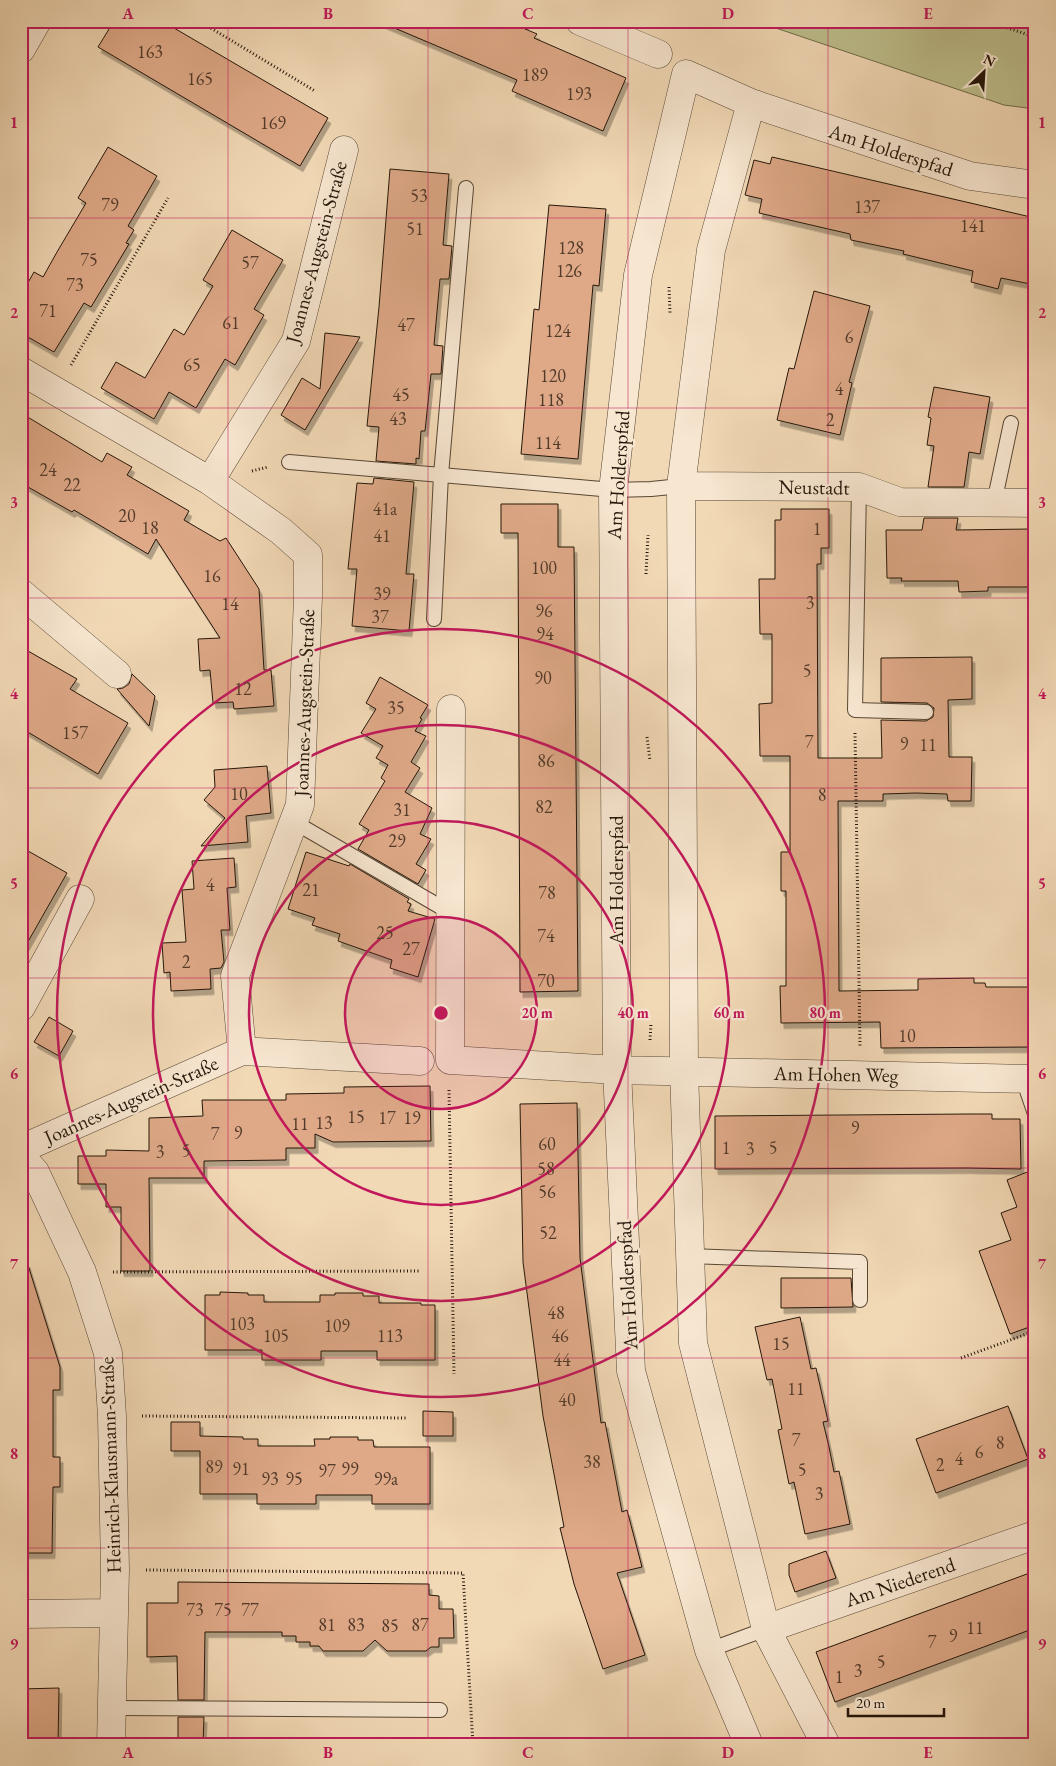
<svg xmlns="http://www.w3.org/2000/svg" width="1056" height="1766" viewBox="0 0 1056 1766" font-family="'EB Garamond',serif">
<defs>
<filter id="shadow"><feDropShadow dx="3" dy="5.5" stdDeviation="0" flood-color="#0004"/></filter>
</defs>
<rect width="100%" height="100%" fill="#f2d9b6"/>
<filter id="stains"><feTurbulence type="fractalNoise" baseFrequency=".004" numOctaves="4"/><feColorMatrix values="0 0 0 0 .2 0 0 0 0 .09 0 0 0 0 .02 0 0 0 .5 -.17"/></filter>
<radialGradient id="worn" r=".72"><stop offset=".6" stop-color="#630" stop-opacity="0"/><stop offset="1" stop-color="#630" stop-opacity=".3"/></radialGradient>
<path fill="#bdbe8c" stroke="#706a4b" d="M755,21H1035V109L1004,105Z"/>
<path fill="#dfa988" stroke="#24160a" filter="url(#shadow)" d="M114,21H162L328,118L300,166L98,47Z
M378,21H527L523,28L537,34L534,38L626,78L603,131L512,91L517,80Z
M108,147L157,176L128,226L134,230L126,243L129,244L114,269L91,307L84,303L54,352L21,333V295L34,272L43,277L57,252L86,203L78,198Z
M772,157L1035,218V285L1001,278L998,289L971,282L973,271L903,254L904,251L851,240L850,234L759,213L762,199L745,195L754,160L770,164Z
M390,169L449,174L443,245L452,246L449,279H440L434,345L443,346L441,374H431L425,431H421L419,459L416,458V464L376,461L379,427L367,426L379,307Z
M549,205L606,209L599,286L593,285L578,459L521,454L534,309L539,310Z
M232,230L283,260L254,309L264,315L235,365L225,359L196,408L169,392L154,419L101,388L116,362L145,378L174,329L184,335L213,286L203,280Z
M814,291L870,306L849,382L852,383L840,435L777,420L789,368L794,369Z
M325,333L360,337L305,430L281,415L302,378L320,389Z
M934,387L990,397L980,454L969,452L964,487H928L934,446L927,445L931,418L928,417Z
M21,413L102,462L107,453L132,467L127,475L189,511L184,520L220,541L226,538L259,589L264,670H271L274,706L234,709L233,702L213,703L210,670L200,671L198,639L220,638L156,539L148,554L74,510L72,512L21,483Z
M374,478L414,482L406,574H414L409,631L352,626L357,569H348L357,483L373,484Z
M501,504H558V547H574L578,991L520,992L518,533H501Z
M781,509H829V548H821V564H817L818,758H882L881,720L926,721L933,717L934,708L927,703L881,702V658L972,657V699L948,700L949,757H972L971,801H948L947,794L916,793L883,794V801H838L839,991L918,990V979L974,978V983H985L986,987H1035V1047L881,1048L880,1022L781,1023L780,986H786V891H781V852H790V756H760L759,704L772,703V634H760L759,579H775V520H781Z
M924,518H958L956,530L1030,529V587H988V591L959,592L958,581H901L902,578H887L886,530H922Z
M21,647L77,679L70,689L128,723L98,774L21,728Z
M132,674L155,696L149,726L117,689L123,688L129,684Z
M380,677L428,705L420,718L422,719L415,731L426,736L411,762L420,768L405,792L432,808L420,834L431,839L416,864L426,870L418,884L358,849L369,830L359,824L385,781L381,778L388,765L376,758L383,746L361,733L376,709L366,703Z
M267,766L271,813L246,816L248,842L201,846L225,818L204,800L215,787L214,770Z
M21,847L67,873L21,954Z
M306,852L349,866L350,864L409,899L407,902L411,904L408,911L435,919L418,977L390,968L392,960L338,941L340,934L312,925L315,918L288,909Z
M234,858L236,887L227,888L230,930H221L224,962L221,968L210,969L211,989L171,991L170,972L164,973L162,943L186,942L182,890L194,889L192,861Z
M49,1017L73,1031L59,1056L34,1042Z
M430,1086L431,1141L333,1142L315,1134V1148H286V1160L204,1161V1178H149L150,1271H121V1207H106V1184H78V1156H106V1150L149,1151V1118L203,1116L202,1100H286V1094L344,1093V1087Z
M577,1103L580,1258L601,1423L605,1422L622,1512L627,1510L642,1567L617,1573L645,1655L603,1669L574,1584L560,1528L564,1527L543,1416L523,1262L520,1104Z
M967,1114H992V1119H1020L1021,1169L967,1168L715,1169V1116Z
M1035,1169V1325L1010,1334L979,1251L1011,1240L1001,1213L1017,1207L1007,1180Z
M21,1262H27L60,1367V1390H53V1457H60V1487H53L52,1553H21Z
M781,1278H851L853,1307L781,1308Z
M220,1292L248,1293V1295H264V1302H320V1295H335V1293H363V1296H379V1303H421V1305H435V1360H377V1351H321V1360H262V1350H205V1295H220Z
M800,1317L811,1369L816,1368L828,1421L823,1422L829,1447L834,1472L839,1471L850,1524L805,1534L794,1482L789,1484L778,1430L782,1429L772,1379L767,1380L755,1327Z
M1008,1406L1028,1459L936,1493L916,1439Z
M423,1411L453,1412V1436H423Z
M171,1422H200V1436L243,1437V1439H258V1446H315L314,1439H330V1437H358V1440H373L374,1447H430V1504H372V1495H316V1504H257V1494H200V1451H171Z
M826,1551L836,1578L795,1592L789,1575V1564Z
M1035,1571V1628L835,1702L816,1652Z
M178,1582L429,1584V1595L439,1596V1609H453L454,1638H439V1647H431L426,1651H387L375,1640L363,1651H323L319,1646H310V1642H296V1636H282V1632H205L204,1700H178L177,1656L147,1657V1603H178Z
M59,1688L58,1745H21V1689Z
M178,1717H204L203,1745H178Z"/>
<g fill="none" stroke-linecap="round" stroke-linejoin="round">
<defs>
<path id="lane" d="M466,188L441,475L613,490L651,489L681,486
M289,462L441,475L434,619
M859,487L855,710L926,712
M994,503L1011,423
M294,822L451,913
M1023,1079L1035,1114
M689,1256L860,1262V1300
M709,1650L766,1629
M113,1708L440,1710"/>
<path id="street" d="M580,21L658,54
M21,49L37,21
M751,103L711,250L681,486L684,1070L693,1343L766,1629L826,1745
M21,371L210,481L296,341L344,150
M681,486L859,487L900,502L1035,503
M21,593L117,674
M451,709L450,1060L617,1070L1035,1079
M21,1007L80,899
M242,1051L420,1061
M21,1149L242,1051L235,976L300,805L308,597V555L281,531L210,481
M21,1156L35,1172L82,1272L108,1353L112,1416L115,1570L111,1745
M21,1614L113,1613
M766,1629L1035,1535
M749,1745L709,1650L631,1371L617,1070L613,490L638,275L686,74L751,103L970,176L1035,185"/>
</defs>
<use href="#lane" stroke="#584735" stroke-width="16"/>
<use href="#street" stroke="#584735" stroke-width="29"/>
<path stroke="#24160a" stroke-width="3" stroke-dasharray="1 2.5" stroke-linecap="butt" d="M199,21L315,91
M987,21L1035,37
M669,287L670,313
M71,365L168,198
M252,471L268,467
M646,574L648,535
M855,733L860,1046
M647,737L650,761
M650,1040L651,1024
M449,1090L454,1374
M113,1272L419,1271
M961,1358L1035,1331
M142,1416L408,1418
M146,1570L463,1573L473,1745"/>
<use href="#lane" stroke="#f7e6d0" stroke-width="14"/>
<use href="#street" stroke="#f7e6d0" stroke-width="28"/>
</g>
<path fill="none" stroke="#c2185b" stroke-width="1" stroke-opacity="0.55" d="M228,21V1745M428,21V1745M628,21V1745M828,21V1745M21,218H1035M21,408H1035M21,598H1035M21,788H1035M21,978H1035M21,1168H1035M21,1358H1035M21,1548H1035"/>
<circle cx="441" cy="1013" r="96" fill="#c2185b" fill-opacity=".12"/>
<g fill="none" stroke="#c2185b" stroke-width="2.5">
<circle cx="441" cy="1013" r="96"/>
<circle cx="441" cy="1013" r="192"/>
<circle cx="441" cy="1013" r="288"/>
<circle cx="441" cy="1013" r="384"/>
</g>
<g text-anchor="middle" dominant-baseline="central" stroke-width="4.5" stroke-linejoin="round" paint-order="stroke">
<g font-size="18" fill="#533b2a">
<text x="150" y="51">163</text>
<text x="535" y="74">189</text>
<text x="200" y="78">165</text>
<text x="579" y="93">193</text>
<text x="273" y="122">169</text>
<text x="419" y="195">53</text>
<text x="110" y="204">79</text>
<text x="867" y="206">137</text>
<text x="973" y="225">141</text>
<text x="415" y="228">51</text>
<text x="571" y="247">128</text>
<text x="89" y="259">75</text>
<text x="250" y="262">57</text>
<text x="569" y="270">126</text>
<text x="75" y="284">73</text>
<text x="48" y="310">71</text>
<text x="231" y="322">61</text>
<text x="406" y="324">47</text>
<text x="558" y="330">124</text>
<text x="849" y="336">6</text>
<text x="192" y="364">65</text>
<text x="553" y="375">120</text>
<text x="839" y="388">4</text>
<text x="401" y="394">45</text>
<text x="551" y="399">118</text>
<text x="398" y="418">43</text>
<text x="830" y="419">2</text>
<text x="548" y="442">114</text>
<text x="48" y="469">24</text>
<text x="72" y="484">22</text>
<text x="385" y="508">41a</text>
<text x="127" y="515">20</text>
<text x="150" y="527">18</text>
<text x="817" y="528">1</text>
<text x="382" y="535">41</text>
<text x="544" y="567">100</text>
<text x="212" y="575">16</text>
<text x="382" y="593">39</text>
<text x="810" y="602">3</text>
<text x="230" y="603">14</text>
<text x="544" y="610">96</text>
<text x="380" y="616">37</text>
<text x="545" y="633">94</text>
<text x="807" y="670">5</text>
<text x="543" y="677">90</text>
<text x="243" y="688">12</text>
<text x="396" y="707">35</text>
<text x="75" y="732">157</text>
<text x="809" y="741">7</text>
<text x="904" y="743">9</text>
<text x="928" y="744">11</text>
<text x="546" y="760">86</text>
<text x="239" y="793">10</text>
<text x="822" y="794">8</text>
<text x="544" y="806">82</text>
<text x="402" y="809">31</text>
<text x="397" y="840">29</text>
<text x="210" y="884">4</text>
<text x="311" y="889">21</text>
<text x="547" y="892">78</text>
<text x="385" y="932">25</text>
<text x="546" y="935">74</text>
<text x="411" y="948">27</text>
<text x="186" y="961">2</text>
<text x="546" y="980">70</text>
<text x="907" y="1035">10</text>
<text x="356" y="1116">15</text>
<text x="387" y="1117">17</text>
<text x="412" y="1117">19</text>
<text x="324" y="1122">13</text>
<text x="300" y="1123">11</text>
<text x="855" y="1127">9</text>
<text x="238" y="1132">9</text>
<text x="215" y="1133">7</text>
<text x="547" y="1143">60</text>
<text x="726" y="1147">1</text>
<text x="773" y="1147">5</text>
<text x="750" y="1148">3</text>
<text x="186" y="1150">5</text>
<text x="160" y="1151">3</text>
<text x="546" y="1168">58</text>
<text x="547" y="1191">56</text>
<text x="548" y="1232">52</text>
<text x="556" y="1312">48</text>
<text x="242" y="1323">103</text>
<text x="337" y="1325">109</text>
<text x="276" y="1335">105</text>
<text x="390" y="1335">113</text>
<text x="560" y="1335">46</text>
<text x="781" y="1343">15</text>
<text x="562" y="1359">44</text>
<text x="796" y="1388">11</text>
<text x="567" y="1399">40</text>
<text x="796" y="1439">7</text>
<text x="1000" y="1442">8</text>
<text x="979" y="1451">6</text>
<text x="959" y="1458">4</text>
<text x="592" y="1461">38</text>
<text x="940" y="1464">2</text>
<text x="214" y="1466">89</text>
<text x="241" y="1468">91</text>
<text x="350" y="1468">99</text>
<text x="802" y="1469">5</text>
<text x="327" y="1470">97</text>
<text x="270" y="1478">93</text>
<text x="294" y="1478">95</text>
<text x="386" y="1478">99a</text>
<text x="819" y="1493">3</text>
<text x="195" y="1609">73</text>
<text x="223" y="1609">75</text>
<text x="250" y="1609">77</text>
<text x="327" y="1624">81</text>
<text x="356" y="1624">83</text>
<text x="420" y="1624">87</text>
<text x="390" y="1625">85</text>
<text x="975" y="1627">11</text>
<text x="953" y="1635">9</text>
<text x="932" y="1641">7</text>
<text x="881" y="1661">5</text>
<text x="858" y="1670">3</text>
<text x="839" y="1676">1</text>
</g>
<g font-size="20" fill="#24160a" stroke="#f7e6d0">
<text transform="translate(891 150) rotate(18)">Am Holderspfad</text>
<text transform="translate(316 252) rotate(-75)">Joannes-Augstein-Straße</text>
<text transform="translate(618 475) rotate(-86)">Am Holderspfad</text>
<text transform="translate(814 487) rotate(1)">Neustadt</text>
<text transform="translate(304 703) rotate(-88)">Joannes-Augstein-Straße</text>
<text transform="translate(616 880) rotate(-90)">Am Holderspfad</text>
<text transform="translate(836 1074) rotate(1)">Am Hohen Weg</text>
<text transform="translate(131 1100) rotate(-24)">Joannes-Augstein-Straße</text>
<text transform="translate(627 1285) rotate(-93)">Am Holderspfad</text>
<text transform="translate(110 1465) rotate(-92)">Heinrich-Klausmann-Straße</text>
<text transform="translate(900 1582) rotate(-19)">Am Niederend</text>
</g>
</g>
<circle cx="441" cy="1013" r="8" fill="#c2185b" stroke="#f7e6d0" stroke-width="2.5"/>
<g font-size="15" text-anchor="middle" font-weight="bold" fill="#c2185b" stroke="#f7e6d0" stroke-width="4.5" stroke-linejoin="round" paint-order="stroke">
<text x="537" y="1018">20 m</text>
<text x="633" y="1018">40 m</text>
<text x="729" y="1018">60 m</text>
<text x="825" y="1018">80 m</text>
</g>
<rect width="1056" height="1766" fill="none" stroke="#f2d9b6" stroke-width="55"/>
<g transform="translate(984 72) rotate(25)" stroke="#f7e6d0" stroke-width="4" paint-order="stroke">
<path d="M0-4L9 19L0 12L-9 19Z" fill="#24160a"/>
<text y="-8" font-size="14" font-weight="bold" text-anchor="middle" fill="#24160a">N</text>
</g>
<path d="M848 1708v8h96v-8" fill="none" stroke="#24160a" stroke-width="2.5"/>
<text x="856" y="1708" font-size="15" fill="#24160a" stroke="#f7e6d0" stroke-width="4" paint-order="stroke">20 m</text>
<rect x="28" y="28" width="1000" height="1710" fill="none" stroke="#c2185b" stroke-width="2"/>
<g font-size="16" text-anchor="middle" font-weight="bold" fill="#c2185b">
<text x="128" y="19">A</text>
<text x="328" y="19">B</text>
<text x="528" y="19">C</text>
<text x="728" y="19">D</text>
<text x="928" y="19">E</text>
<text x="14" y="128">1</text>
<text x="1042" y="128">1</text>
<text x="14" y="318">2</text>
<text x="1042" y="318">2</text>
<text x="14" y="508">3</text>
<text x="1042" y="508">3</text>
<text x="14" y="699">4</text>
<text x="1042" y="699">4</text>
<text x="14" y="889">5</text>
<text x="1042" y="889">5</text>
<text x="14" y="1079">6</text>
<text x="1042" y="1079">6</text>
<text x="14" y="1269">7</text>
<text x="1042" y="1269">7</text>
<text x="14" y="1459">8</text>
<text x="1042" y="1459">8</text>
<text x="14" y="1649">9</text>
<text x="1042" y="1649">9</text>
<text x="128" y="1758">A</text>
<text x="328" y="1758">B</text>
<text x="528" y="1758">C</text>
<text x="728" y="1758">D</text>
<text x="928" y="1758">E</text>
</g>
<rect width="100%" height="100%" filter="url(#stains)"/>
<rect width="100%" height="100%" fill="url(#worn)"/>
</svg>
